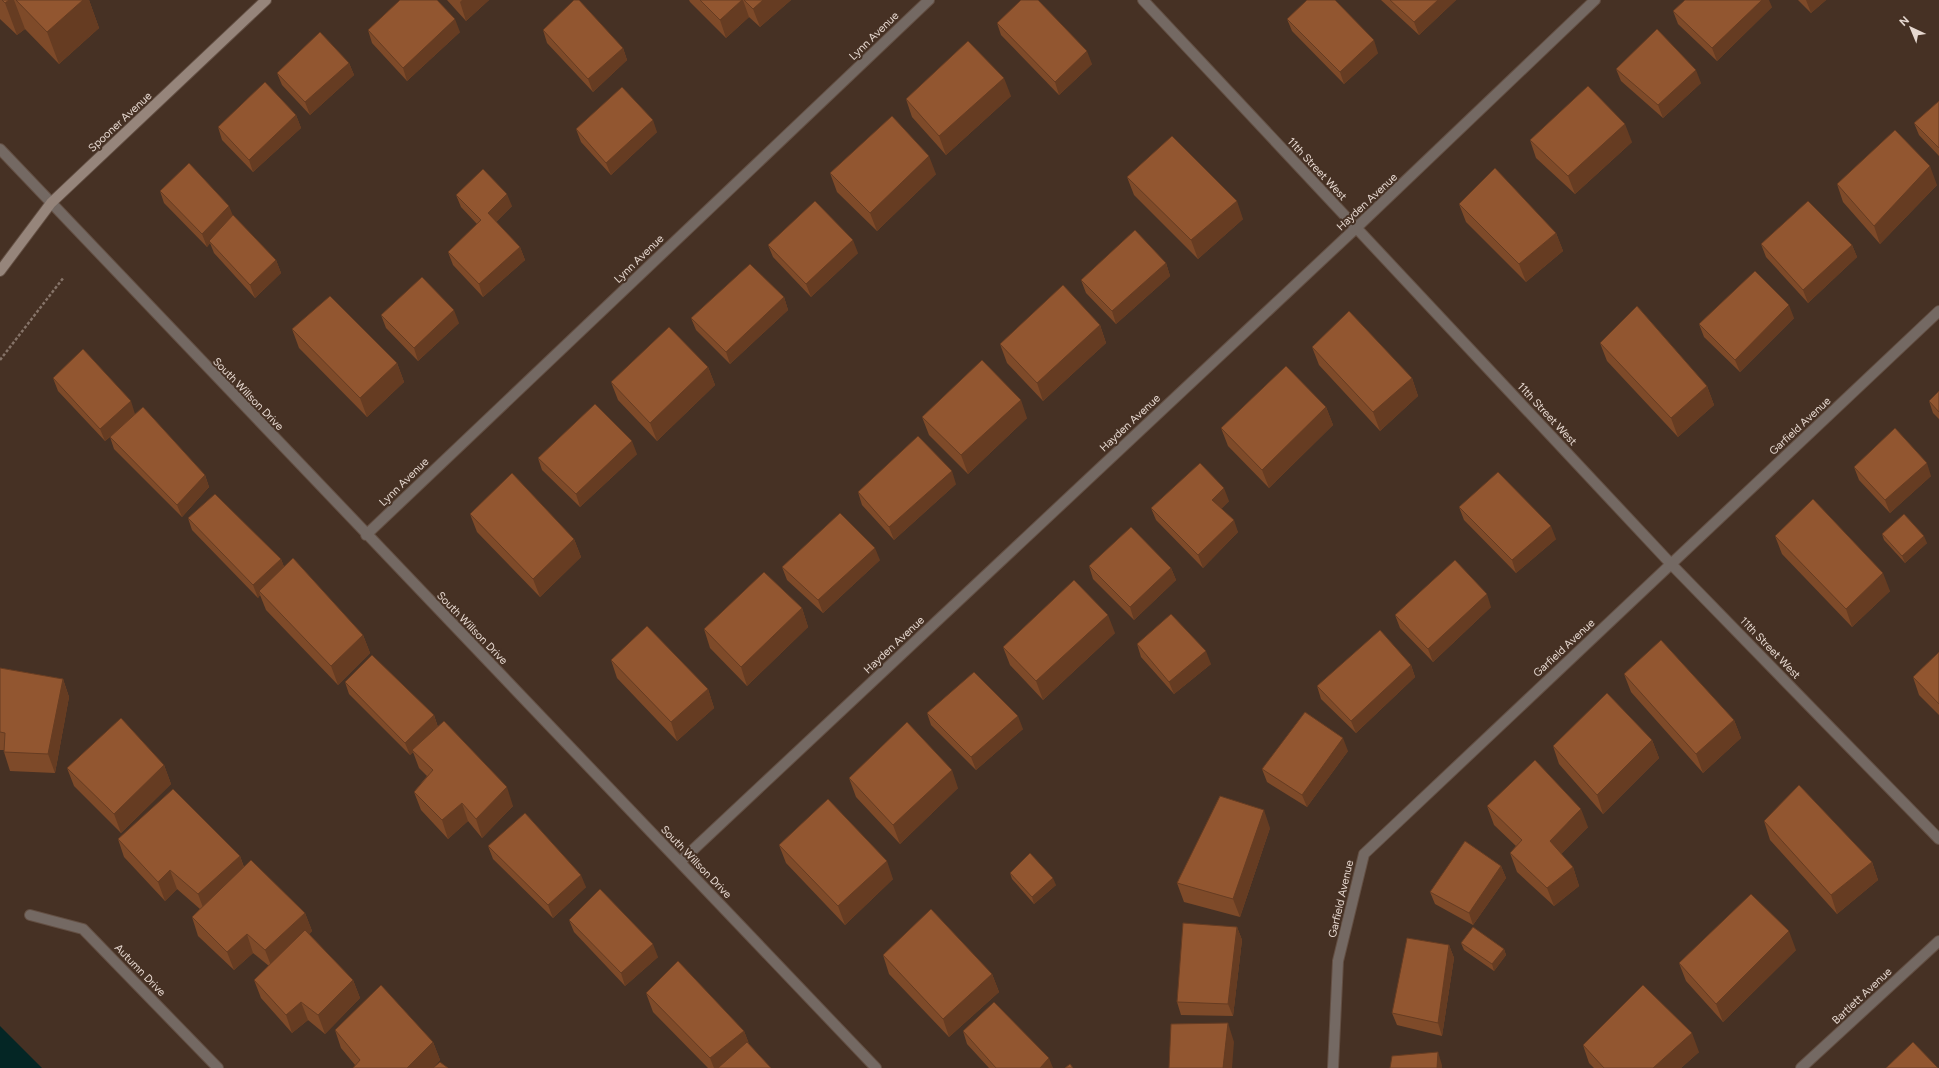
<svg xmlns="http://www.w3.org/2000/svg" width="1939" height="1068" viewBox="0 0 1939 1068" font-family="Figtree,sans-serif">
<rect width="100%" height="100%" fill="#463124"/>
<path fill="#042625" d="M0,1026L42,1068H0Z"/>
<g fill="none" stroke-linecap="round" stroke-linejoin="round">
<defs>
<path id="street" d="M1143,0L1671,564L1939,839
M0,149L876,1068
M366,535L929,0
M680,862L1356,228L1595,0
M30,915L83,929L218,1068
M1333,1068L1338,961L1364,854L1939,311
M1801,1068L1939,941"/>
<path id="secondary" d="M0,271L51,203L266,0"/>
</defs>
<use href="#street" stroke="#634f43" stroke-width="12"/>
<use href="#secondary" stroke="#634f43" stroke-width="12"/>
<path stroke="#857368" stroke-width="2.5" stroke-dasharray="3 2" stroke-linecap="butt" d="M0,360L64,277"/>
<use href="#street" stroke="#746963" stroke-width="10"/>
<use href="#secondary" stroke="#96857b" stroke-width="10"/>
</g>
<path fill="#7e4a29" d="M0,0H89L99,28L59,64L25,29L17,35L0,19Z
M447,0H489L466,21Z
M689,0H791L760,27L749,17L726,38L690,2Z
M1381,0H1456L1419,35Z
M1798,0H1826L1811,13Z
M1772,7L1717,61L1678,24L1673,11Z
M1287,19L1378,53L1344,84L1292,31Z
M997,23L1092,64L1059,95L1001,35Z
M368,30L460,32L407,81L372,43Z
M543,30L623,48L627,60L593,92L547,43Z
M349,63L354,75L310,115L282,85L277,73Z
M1616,69L1701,83L1663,118L1621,81Z
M1011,96L946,155L912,117L906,99Z
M1939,101V156L1919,135L1914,123Z
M296,115L301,128L253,172L222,140L218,127Z
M576,129L657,132L611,175L581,142Z
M1530,140L1632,142L1575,194L1536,158Z
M830,173L936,174L877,231L837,192Z
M1127,177L1243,219L1198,259L1134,195Z
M1837,184L1937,185L1880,244L1843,202Z
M160,191L233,216L276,260L281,273L255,298L214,253L210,243L207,247L164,203Z
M456,195L512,206L496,222L520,247L525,260L483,297L453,265L448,252L477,224L461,207Z
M1459,204L1556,233L1563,251L1526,282L1466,222Z
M1761,244L1852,245L1857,257L1808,303L1766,257Z
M768,245L858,253L811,297L773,257Z
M1166,263L1170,276L1116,324L1086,293L1081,280Z
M784,297L788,310L730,364L696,330L691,318Z
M381,315L459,323L418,361L386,328Z
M1794,318L1740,372L1704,337L1699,324Z
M1100,325L1106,343L1043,401L1007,363L1000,344Z
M292,329L397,363L404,382L367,417L299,348Z
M1600,343L1707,386L1714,405L1678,437L1607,361Z
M1312,347L1412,378L1418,396L1380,431L1319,365Z
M708,367L715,385L657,441L618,400L611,382Z
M53,378L135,414L205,475L209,487L182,517L114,449L110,437L105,441L58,391Z
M1939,391V419L1933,413L1929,401Z
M1326,407L1333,425L1269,488L1228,446L1221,428Z
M922,417L1027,418L968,474L929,435Z
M637,454L580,507L542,470L538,458Z
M1854,467L1931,476L1890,513L1859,480Z
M956,484L894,540L862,505L858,492Z
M1229,501L1221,509L1238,532L1203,568L1156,520L1151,508Z
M1459,507L1556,539L1516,573L1464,520Z
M470,514L574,539L581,557L540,597L477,532Z
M188,518L281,559L284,567L363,635L370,653L338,685L266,610L260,595L258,598L192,530Z
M1882,534L1927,543L1905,563L1884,540Z
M1775,536L1890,591L1852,627L1782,554Z
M880,560L823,613L787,580L782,567Z
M1089,566L1171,568L1176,580L1134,620L1093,579Z
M1491,607L1433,662L1400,628L1395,615Z
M802,608L808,627L747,686L710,648L704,629Z
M1115,633L1043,700L1010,665L1003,647Z
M1137,644L1211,664L1174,694L1141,657Z
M1939,652V715L1919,695L1913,677Z
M611,660L708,689L714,708L677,741L617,678Z
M1411,665L1415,677L1356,733L1321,699L1317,686Z
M0,668L63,679L69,697L55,773L10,771L4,752V750H0Z
M1624,674L1734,720L1741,738L1703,773L1631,692Z
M345,682L434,715L438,727L513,806L482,838L468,821L448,839L421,810L414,792L427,776L419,768L413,752L410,755L349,694Z
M927,713L1023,729L976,770L931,725Z
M1652,740L1659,758L1603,814L1559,764L1553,746Z
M1348,751L1307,807L1267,782L1262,769Z
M164,765L171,784L121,833L74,786L67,768Z
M849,778L958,788L900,844L856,797Z
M1487,806L1588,827L1561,854L1573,867L1579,886L1554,906L1517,872L1510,853L1516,846L1494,825Z
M1764,821L1872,862L1878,880L1837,914L1770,840Z
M1270,828L1240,917L1184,902L1177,883Z
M118,839L240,856L244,867L305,913L312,931L309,934L353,980L360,998L325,1034L308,1020L292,1033L261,998L254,980L269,966L253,953L234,970L198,936L192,917L200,909L177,889L165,901L124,857Z
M779,845L893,879L845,925L786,863Z
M488,846L586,887L553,918L493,859Z
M1501,866L1506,878L1473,925L1435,904L1430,892Z
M1010,873L1056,885L1034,904L1012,879Z
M569,920L658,957L625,986L574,932Z
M1237,927L1242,940L1233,1016L1181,1015L1177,1002Z
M1461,943L1504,949L1506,955L1494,971L1464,950Z
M1449,945L1454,958L1442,1036L1397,1025L1392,1013Z
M1796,950L1723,1022L1686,981L1679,963Z
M883,955L992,974L999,992L949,1037L889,974Z
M646,993L744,1031L749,1044L771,1068H708L653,1012Z
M335,1030L433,1042L440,1060L432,1068H353L355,1065L341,1048Z
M963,1031L1053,1068H989L967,1044Z
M1583,1045L1699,1052L1681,1068H1594L1589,1063Z"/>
<path fill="#663c22" d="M9,0H14L25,29L17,35L5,3Z
M83,0H89L99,28L59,64L47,32Z
M462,0H489L466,21L460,2Z
M742,0H743L749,17L726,38L720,20Z
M763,0H791L760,27L753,9Z
M1438,0H1456L1419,35L1414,22Z
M1762,0H1769L1772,7L1717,61L1712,48Z
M1806,0H1826L1811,13Z
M455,19L460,32L407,81L403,68Z
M1374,40L1378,53L1344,84L1340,72Z
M623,48L627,60L593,92L588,79Z
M1087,51L1092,64L1059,95L1055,82Z
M349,63L354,75L310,115L305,102Z
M1696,70L1701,83L1663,118L1658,105Z
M1004,78L1011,96L946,155L939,136Z
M296,115L301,128L253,172L249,160Z
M653,120L657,132L611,175L606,163Z
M1625,124L1632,142L1575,194L1568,176Z
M929,156L936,174L877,231L870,213Z
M1930,166L1937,185L1880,244L1874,226Z
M507,194L512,206L492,226L488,213Z
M1237,201L1243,219L1198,259L1191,240Z
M229,206L234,218L209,241L210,243L207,247L202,234Z
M1556,233L1563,251L1526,282L1519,264Z
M853,240L858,253L811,297L806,284Z
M1852,245L1857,257L1808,303L1803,290Z
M520,247L525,260L483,297L479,284Z
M276,260L281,273L255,298L250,285Z
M1166,263L1170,276L1116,324L1112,311Z
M784,297L788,310L730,364L726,352Z
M1789,305L1794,318L1740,372L1735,360Z
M454,310L459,323L418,361L414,348Z
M1100,325L1106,343L1043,401L1037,383Z
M397,363L404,382L367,417L360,398Z
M708,367L715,385L657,441L650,423Z
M1412,378L1418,396L1380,431L1373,412Z
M1707,386L1714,405L1678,437L1671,418Z
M1021,400L1027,418L968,474L961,455Z
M131,401L135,414L105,441L100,429Z
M1326,407L1333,425L1269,488L1262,470Z
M632,441L637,454L580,507L576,494Z
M1927,463L1931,476L1890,513L1885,500Z
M952,471L956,484L894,540L889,527Z
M205,475L209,487L182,517L177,505Z
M1224,488L1229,501L1217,513L1212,500Z
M1234,520L1238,532L1203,568L1198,555Z
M1551,526L1556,539L1516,573L1512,560Z
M1924,536L1927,543L1905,563L1902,556Z
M574,539L581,557L540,597L533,579Z
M875,548L880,560L823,613L818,600Z
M281,559L286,572L259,591L260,595L258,598L253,585Z
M1171,568L1176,580L1134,620L1130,607Z
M1883,573L1890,591L1852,627L1846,609Z
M1487,594L1491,607L1433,662L1428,649Z
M802,608L808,627L747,686L741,667Z
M1108,615L1115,633L1043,700L1036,681Z
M363,635L370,653L338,685L331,666Z
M1206,651L1211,664L1174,694L1169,682Z
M1411,665L1415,677L1356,733L1351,721Z
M63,679L69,697L55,773L48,754Z
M708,689L714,708L677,741L671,722Z
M434,715L438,728L412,750L413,752L410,755L405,743Z
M1018,716L1023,729L976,770L971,757Z
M1734,720L1741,738L1703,773L1696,754Z
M1343,738L1348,751L1307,807L1302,795Z
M1652,740L1659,758L1603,814L1597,795Z
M164,765L171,784L121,833L114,814Z
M952,770L958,788L900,844L893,825Z
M507,787L513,806L482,838L476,819Z
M462,803L468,821L448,839L442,820Z
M1581,809L1588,827L1556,859L1550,841Z
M1264,810L1270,828L1240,917L1233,899Z
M240,856L246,874L205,913L198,894Z
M887,861L893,879L845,925L838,906Z
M1872,862L1878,880L1837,914L1831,895Z
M1501,866L1506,878L1473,925L1469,913Z
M1573,867L1579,886L1554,906L1547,888Z
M170,870L177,889L165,901L158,882Z
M581,875L586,887L553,918L548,905Z
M1053,878L1056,885L1034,904L1032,897Z
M305,913L312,931L272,968L265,950Z
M1237,927L1242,940L1233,1016L1228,1004Z
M1789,931L1796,950L1723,1022L1716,1004Z
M247,934L253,953L234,970L227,952Z
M653,944L658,957L625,986L621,973Z
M1449,945L1454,958L1442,1036L1438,1023Z
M1504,949L1506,955L1494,971L1492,964Z
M992,974L999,992L949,1037L943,1019Z
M353,980L360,998L325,1034L318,1015Z
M301,1002L308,1020L292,1033L286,1015Z
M1228,1023L1234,1042L1232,1068H1223Z
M744,1031L751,1049L728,1068H714L710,1058Z
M1692,1033L1699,1052L1681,1068H1653Z
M433,1042L440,1060L432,1068H407Z
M1438,1052L1442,1065V1068H1437Z
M1049,1058L1053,1068H1040Z"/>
<path fill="#925630" stroke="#663c22" d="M2,0H9L5,3Z
M16,0H83L47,32Z
M400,0H437L455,19L403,68L368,30Z
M574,0H579L623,48L588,79L543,30Z
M700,0H742L720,20Z
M744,0H763L753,9Z
M1021,0H1038L1087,51L1055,82L997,23Z
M1307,0H1335L1374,40L1340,72L1287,19Z
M1390,0H1438L1414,22Z
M1685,0H1762L1712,48L1673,11Z
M1657,29L1696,70L1658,105L1616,69Z
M320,32L349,63L305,102L277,73Z
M968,41L1004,78L939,136L906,99Z
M265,82L296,115L249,160L218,127Z
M1588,86L1625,124L1568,176L1530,140Z
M622,87L653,120L606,163L576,129Z
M1939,101V148L1914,123Z
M892,116L929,156L870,213L830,173Z
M1895,130L1930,166L1874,226L1837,184Z
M1172,136L1237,201L1191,240L1127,177Z
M189,163L229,206L202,234L160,191Z
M1495,168L1556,233L1519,264L1459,204Z
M483,169L507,194L488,213L520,247L479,284L448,252L481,220L456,195Z
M815,201L853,240L806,284L768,245Z
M1808,201L1852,245L1803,290L1761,244Z
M233,215L276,260L250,285L209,241Z
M1135,230L1166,263L1112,311L1081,280Z
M750,264L784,297L726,352L691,318Z
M1755,271L1789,305L1735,360L1699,324Z
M422,277L454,310L414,348L381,315Z
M1063,285L1100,325L1037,383L1000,344Z
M330,296L397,363L360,398L292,329Z
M1637,306L1707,386L1671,418L1600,343Z
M1349,311L1412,378L1373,412L1312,347Z
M669,327L708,367L650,423L611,382Z
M83,349L131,401L100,429L53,378Z
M982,360L1021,400L961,455L922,417Z
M1286,366L1326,407L1262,470L1221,428Z
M1939,391V412L1929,401Z
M595,404L632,441L576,494L538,458Z
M143,407L205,475L177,505L110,437Z
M1895,428L1927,463L1885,500L1854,467Z
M918,436L952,471L889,527L858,492Z
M1200,463L1224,488L1212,500L1234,520L1198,555L1151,508Z
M1498,472L1551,526L1512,560L1459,507Z
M512,473L574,539L533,579L470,514Z
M215,494L281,559L253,585L188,518Z
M1813,499L1883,573L1846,609L1775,536Z
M840,513L875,548L818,600L782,567Z
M1904,514L1924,536L1902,556L1882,534Z
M1131,527L1171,568L1130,607L1089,566Z
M293,558L363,635L331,666L259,591Z
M1455,560L1487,594L1428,649L1395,615Z
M764,572L802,608L741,667L704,629Z
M1074,580L1108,615L1036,681L1003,647Z
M1171,614L1206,651L1169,682L1137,644Z
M647,626L708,689L671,722L611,660Z
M1380,630L1411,665L1351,721L1317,686Z
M1661,640L1734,720L1696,754L1624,674Z
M1939,652V704L1913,677Z
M372,655L434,715L405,743L345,682Z
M0,668L63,679L48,754L4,752L5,733L0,732Z
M974,672L1018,716L971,757L927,713Z
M1607,693L1652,740L1597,795L1553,746Z
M1305,712L1343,738L1302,795L1262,769Z
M121,718L164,765L114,814L67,768Z
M444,721L507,787L476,819L462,803L442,820L414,792L433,770L412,750Z
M907,722L952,770L893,825L849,778Z
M1535,760L1581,809L1550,841L1573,867L1547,888L1510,853L1522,840L1487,806Z
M1799,785L1872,862L1831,895L1764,821Z
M173,789L240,856L198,894L170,870L158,882L118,839Z
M1220,796L1264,810L1233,899L1177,883Z
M828,799L887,861L838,906L779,845Z
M525,813L581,875L548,905L488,846Z
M1465,841L1501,866L1469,913L1430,892Z
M1030,853L1053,878L1032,897L1010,873Z
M251,860L305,913L265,950L247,934L227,952L192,917Z
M600,889L653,944L621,973L569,920Z
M1751,894L1789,931L1716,1004L1679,963Z
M931,909L992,974L943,1019L883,955Z
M1183,923L1237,927L1228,1004L1177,1002Z
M1473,927L1504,949L1492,964L1461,943Z
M305,930L353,980L318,1015L301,1002L286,1015L254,980Z
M1407,938L1449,945L1438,1023L1392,1013Z
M678,961L744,1031L710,1058L646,993Z
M381,985L433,1042L407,1068H353L360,1060L335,1030Z
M1643,985L1692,1033L1653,1068H1604L1583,1045Z
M994,1002L1049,1058L1040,1068H996L963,1031Z
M1228,1023L1223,1068H1169L1171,1024Z
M747,1042L771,1068H718Z
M1913,1042L1938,1068H1886Z
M1438,1052L1437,1068H1390L1392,1056Z
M440,1062L448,1068H433Z
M1070,1064L1073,1068H1065Z"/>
<g text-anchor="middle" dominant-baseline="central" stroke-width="4" stroke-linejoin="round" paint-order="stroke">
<g font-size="11" fill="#e6d8d0" stroke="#463124">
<text transform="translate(874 36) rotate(-44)">Lynn Avenue</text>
<text transform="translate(120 122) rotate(-43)">Spooner Avenue</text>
<text transform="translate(1317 169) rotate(47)">11th Street West</text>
<text transform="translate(1367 202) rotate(-43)">Hayden Avenue</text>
<text transform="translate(639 259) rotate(-44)">Lynn Avenue</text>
<text transform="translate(248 394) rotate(46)">South Willson Drive</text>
<text transform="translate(1547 414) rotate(47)">11th Street West</text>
<text transform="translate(1130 423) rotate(-43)">Hayden Avenue</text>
<text transform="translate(1800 426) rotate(-43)">Garfield Avenue</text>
<text transform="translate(404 482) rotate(-44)">Lynn Avenue</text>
<text transform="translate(472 628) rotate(46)">South Willson Drive</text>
<text transform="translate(894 645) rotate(-43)">Hayden Avenue</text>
<text transform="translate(1564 648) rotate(-43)">Garfield Avenue</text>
<text transform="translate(1770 648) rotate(46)">11th Street West</text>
<text transform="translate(696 862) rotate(46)">South Willson Drive</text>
<text transform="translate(1341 899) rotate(-77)">Garfield Avenue</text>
<text transform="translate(140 970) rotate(46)">Autumn Drive</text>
<text transform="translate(1862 996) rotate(-43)">Bartlett Avenue</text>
</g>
</g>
<g transform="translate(1911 28) rotate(316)" stroke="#463124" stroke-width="3" paint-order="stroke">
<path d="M0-3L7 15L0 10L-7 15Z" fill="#e6d8d0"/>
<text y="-6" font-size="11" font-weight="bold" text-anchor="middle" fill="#e6d8d0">N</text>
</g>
</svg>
